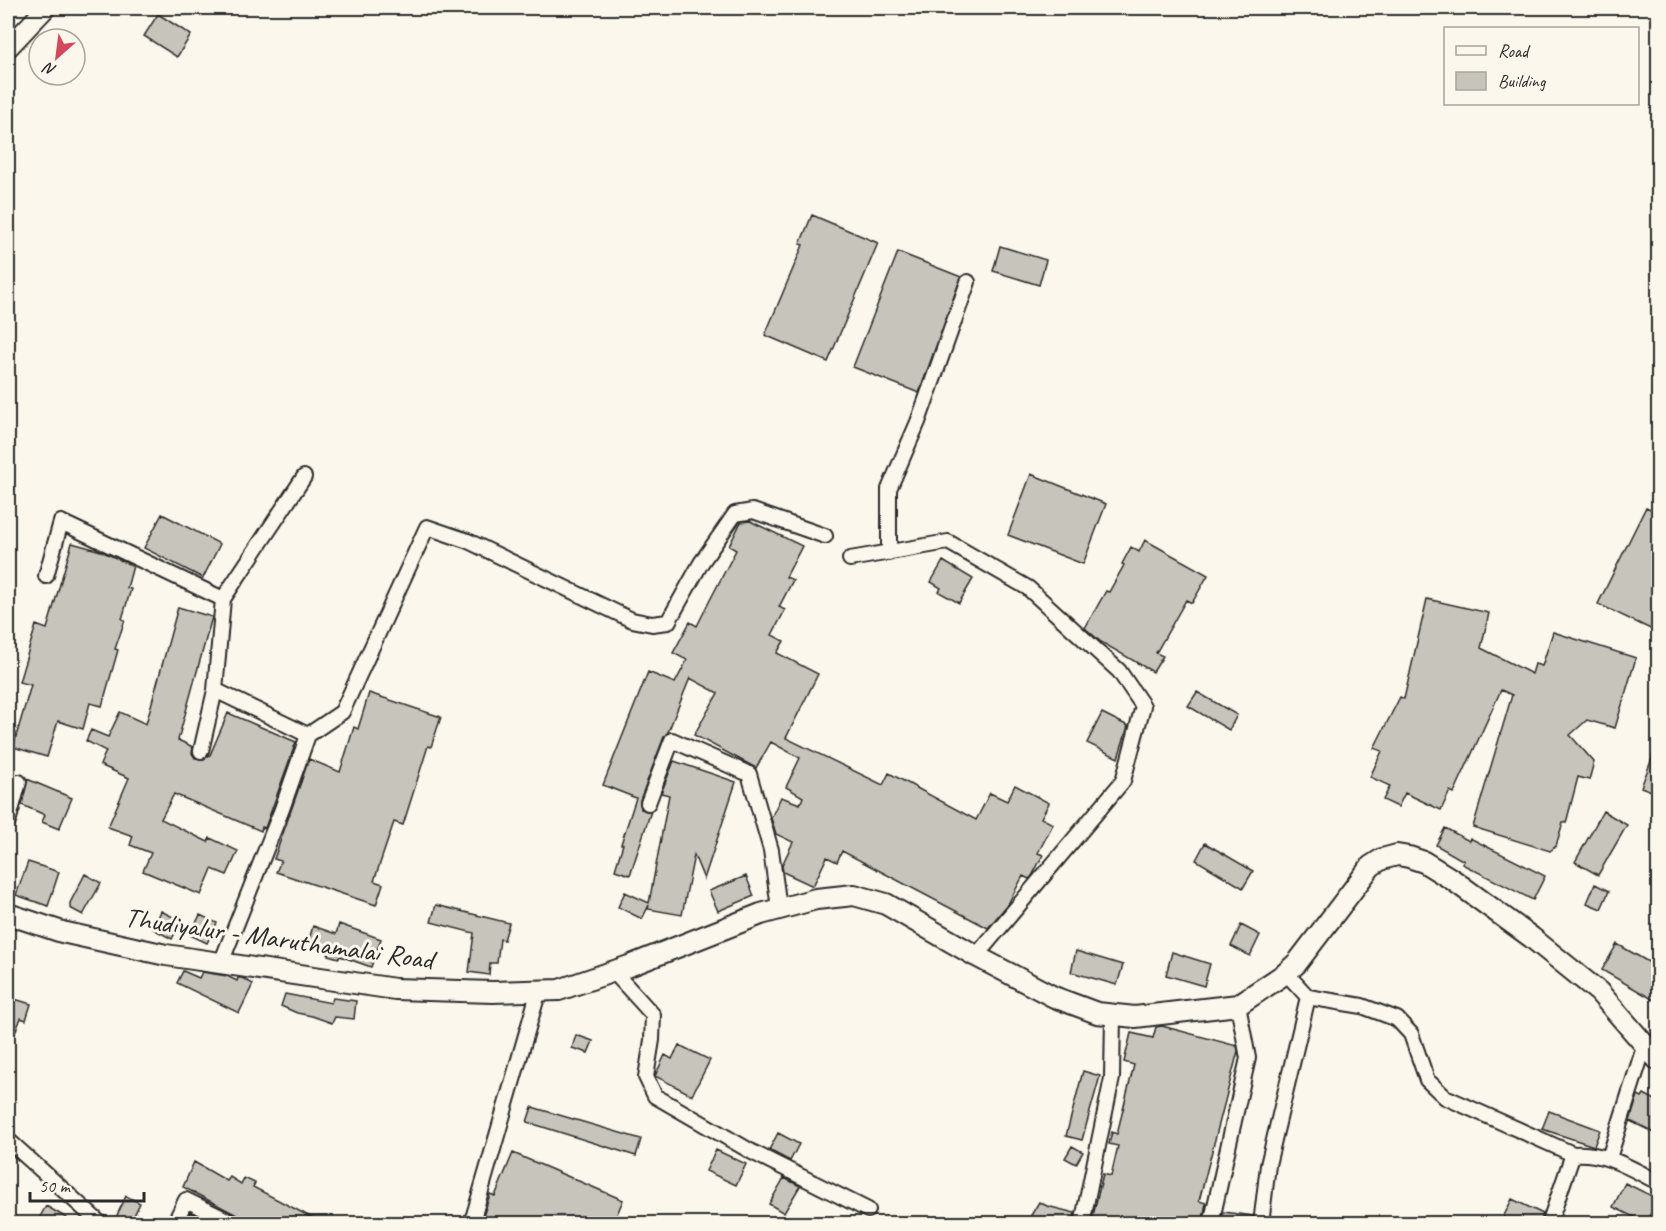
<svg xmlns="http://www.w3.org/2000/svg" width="1666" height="1231" viewBox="0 0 1666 1231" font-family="Caveat,sans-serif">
<rect width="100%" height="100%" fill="#fbf7ec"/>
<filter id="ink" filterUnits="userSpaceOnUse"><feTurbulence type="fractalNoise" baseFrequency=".0167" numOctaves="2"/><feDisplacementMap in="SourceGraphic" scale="12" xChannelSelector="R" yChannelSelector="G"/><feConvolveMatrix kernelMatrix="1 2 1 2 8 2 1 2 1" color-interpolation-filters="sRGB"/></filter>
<g filter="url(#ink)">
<path fill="#c7c4bc" stroke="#2b2b2b" stroke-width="1.5" d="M158,14L191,35L177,57L144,36Z
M812,215L878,243L828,362L765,335L803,245L800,244Z
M1000,246L1046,260L1039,285L993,271Z
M898,252L961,277L919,393L853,367Z
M1031,474L1106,504L1083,564L1008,535Z
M1646,507L1659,513V633L1598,604Z
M162,514L220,544L203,578L144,548Z
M750,521L802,546L786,577L793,580L779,607L785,610L772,635L784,641L777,653L818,674L786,738L883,785L889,773L976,820L990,793L1007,801L1015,785L1049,803L1041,818L1053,824L1038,853L1043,855L1032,876L1029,879L1023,876L1008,904L988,928L842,851L837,862L827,857L813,886L783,872L782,865L793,842L776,834L771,818L781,797L800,804L803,797L786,787L800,758L771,742L756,768L694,735L718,693L690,678L668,732L664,737L640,800L641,809L651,811L630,875L615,870L623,844H621L636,798L603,785L648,672L675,683L687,660L673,653L690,622L697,626L710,600L736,550L729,546L741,522Z
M1145,540L1208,575L1192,603L1186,600L1156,653L1163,656L1153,672L1101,642L1085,628L1106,591L1109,592L1124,565L1122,564L1131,547L1139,552Z
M72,543L101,551L133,566L127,588L131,589L122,619L125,620L115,649L118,650L102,706L90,703L83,729L58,721L47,757L13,747L31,685L19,682L36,625L47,629Z
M943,561L973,579L959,603L939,592L941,588L931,582Z
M1427,599L1489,613L1481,648L1532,674L1535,664L1542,666L1553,632L1636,658L1615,728L1587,720L1570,735L1594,762L1589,780L1578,777L1566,823L1563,822L1556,846L1550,851L1473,827L1512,695L1501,690L1454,793L1450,791L1441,810L1405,793L1398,807L1383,800L1390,786L1370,777L1382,751L1374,748L1400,697L1404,699Z
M178,607L212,617L178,740L193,747L192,753L195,758L204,759L210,755L228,713L296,742L265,828L262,827L261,831L174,794L161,819L208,842L210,838L238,851L227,875L212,869L201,895L143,871L151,853L130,845L133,836L108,827L129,778L100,765L106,751L86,741L91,730L108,737L120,712L146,724Z
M1197,692L1237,715L1229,730L1188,706Z
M369,693L441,717L431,747L428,746L403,825L394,822L374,881L383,884L376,905L276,872L281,861L274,859L309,759L340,772L354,727L358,729Z
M1102,713L1128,726L1118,758L1087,743Z
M1658,743H1659V794L1641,787Z
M674,761L736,782L704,879L694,855L682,915L648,909L649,905L642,919L618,907L625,892L649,903L669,795L661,793Z
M27,779L72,798L59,829L42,822L45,815L22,805Z
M1603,811L1627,825L1598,875L1575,862Z
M1445,828L1469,841L1470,838L1545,876L1533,900L1462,864L1464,861L1436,845Z
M1205,843L1253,871L1243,888L1196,860Z
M28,862L59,872L48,906L16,895Z
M85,874L101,883L83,915L70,908V903Z
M746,876L754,896L718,911L709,891Z
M1595,884L1609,891L1601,909L1587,903Z
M436,905L509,923L504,940L500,939L497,963H490L489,975L469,972L474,933L431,922Z
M161,911L181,921L172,939L153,929Z
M200,915L217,923L207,943L190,935Z
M339,924L381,939L371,967L340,956L339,958L328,955L330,950L308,943L313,926L336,934Z
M1241,925L1260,935L1250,956L1231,946Z
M1617,944L1659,968V1003L1602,970Z
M1076,951L1123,965L1117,985L1071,972Z
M1172,952L1210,964L1204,986L1166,975Z
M183,971L199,978L202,972L227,976L237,981L238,978H242L253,984L239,1013L177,983Z
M285,994L331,1003L333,998L356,1001L354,1019L335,1017L332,1023L312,1016L297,1013L281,1006Z
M8,997L31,1004L26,1020L21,1018L8,1050Z
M1162,1026L1237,1046L1238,1051L1199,1201L1206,1203L1202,1224H1091L1103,1174L1111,1176L1118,1146L1109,1144L1112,1132L1117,1134L1134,1065L1124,1062L1131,1033L1153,1038L1156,1027Z
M576,1035L593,1041L588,1053L572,1048Z
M679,1045L710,1060L692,1095L655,1076L665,1055L672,1059Z
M1083,1071L1100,1076L1082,1140L1066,1136Z
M1644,1094L1659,1102V1135L1630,1121L1638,1095L1642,1097Z
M532,1107L641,1139L636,1156L527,1122Z
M1549,1111L1600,1130L1594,1146L1542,1129Z
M778,1133L799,1144L790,1161L769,1150Z
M1072,1146L1083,1152L1076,1164L1065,1158Z
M716,1150L746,1164L736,1185L706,1171Z
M513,1153L623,1200L613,1224H499L483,1217L490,1194L495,1196Z
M194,1162L227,1181L230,1177L241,1184L244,1178L255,1183L253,1187L324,1224H244L239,1216L183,1187Z
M784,1178L800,1186L784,1213L769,1204Z
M1625,1183L1658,1199L1646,1223L1613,1207Z
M126,1196L140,1203L130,1224H113Z
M1512,1199L1543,1214L1540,1224H1500Z
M1039,1202L1047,1206L1075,1213L1073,1224H1041L1030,1217Z
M46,1206L77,1224H36Z
M190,1212L214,1224H184Z
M1223,1212L1253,1216L1252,1224H1220Z"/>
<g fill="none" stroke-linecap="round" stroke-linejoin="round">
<defs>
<path id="minor" d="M889,553V489L918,422L968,282
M850,559L948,542L1028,588L1119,671L1143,706L1123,781L976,956
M46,576L61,522L223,599
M215,690L308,735
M201,751L215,690L223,599L304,477
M648,803L672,740L749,774L771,850L779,908
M8,822L19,782
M221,963L282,809L308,735L342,712L427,527L468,541L632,620L652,624L668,622L701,563L735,514L753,511L825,536
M613,971L653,1015L652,1040L646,1077L655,1096L752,1152L868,1210
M1286,973L1308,997L1362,1006L1397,1019L1411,1034L1427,1080L1445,1097L1573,1154C1604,1151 1632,1169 1658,1182
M8,1140L101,1224
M1609,1158L1645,1044
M174,1224L186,1200L235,1224
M470,1224L474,1215L539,990
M1082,1224L1112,1078L1113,1014
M1211,1224L1248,1058L1238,1005
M1261,1224L1268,1165L1308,997
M1549,1224L1573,1154"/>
<path id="tertiary" d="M8,48L46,8"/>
<path id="secondary" d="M8,914L62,932L166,955L395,989L493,992L559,990L629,966L761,914L816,899L854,895L886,904L976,956L1054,997L1097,1013L1135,1017L1238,1005L1286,973L1297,963L1371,866L1382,859L1397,855L1409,857L1424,862L1453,880L1531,937L1599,992L1658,1060"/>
</defs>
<use href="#minor" stroke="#2b2b2b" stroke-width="18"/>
<use href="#tertiary" stroke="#2b2b2b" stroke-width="22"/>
<use href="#secondary" stroke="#2b2b2b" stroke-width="24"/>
<use href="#minor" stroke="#fbf7ec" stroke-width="14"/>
<use href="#tertiary" stroke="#fbf7ec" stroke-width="18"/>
<use href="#secondary" stroke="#fbf7ec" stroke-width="20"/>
</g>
</g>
<g text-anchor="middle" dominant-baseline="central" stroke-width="6" stroke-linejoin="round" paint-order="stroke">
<g font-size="28" fill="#2b2b2b" stroke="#fbf7ec">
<text transform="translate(279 938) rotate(8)">Thudiyalur - Maruthamalai Road</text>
</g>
</g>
<rect width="1666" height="1231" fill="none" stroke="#fbf7ec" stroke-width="30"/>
<rect x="15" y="15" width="1636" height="1201" fill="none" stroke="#2b2b2b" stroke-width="2" filter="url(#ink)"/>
<rect x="1444" y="27" width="195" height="78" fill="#fbf7ec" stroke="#a8a59f" stroke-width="1.5"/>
<rect x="1456" y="46" width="30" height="9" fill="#fbf7ec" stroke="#a8a59f" stroke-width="1.5"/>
<text x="1498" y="57" font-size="18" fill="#2b2b2b">Road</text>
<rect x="1456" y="72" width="30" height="18" fill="#c7c4bc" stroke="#a8a59f" stroke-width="1.5"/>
<text x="1498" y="87" font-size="18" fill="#2b2b2b">Building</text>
<g transform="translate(57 57) rotate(208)"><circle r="28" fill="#fbf7ec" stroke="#a8a59f" stroke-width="1.5"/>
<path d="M0-4.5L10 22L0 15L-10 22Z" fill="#d1495b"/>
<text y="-9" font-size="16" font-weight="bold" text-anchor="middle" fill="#2b2b2b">N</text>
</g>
<path d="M30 1192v9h114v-9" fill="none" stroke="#2b2b2b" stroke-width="3"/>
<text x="39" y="1192" font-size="18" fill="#2b2b2b" stroke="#fbf7ec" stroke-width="4.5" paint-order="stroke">50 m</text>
</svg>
